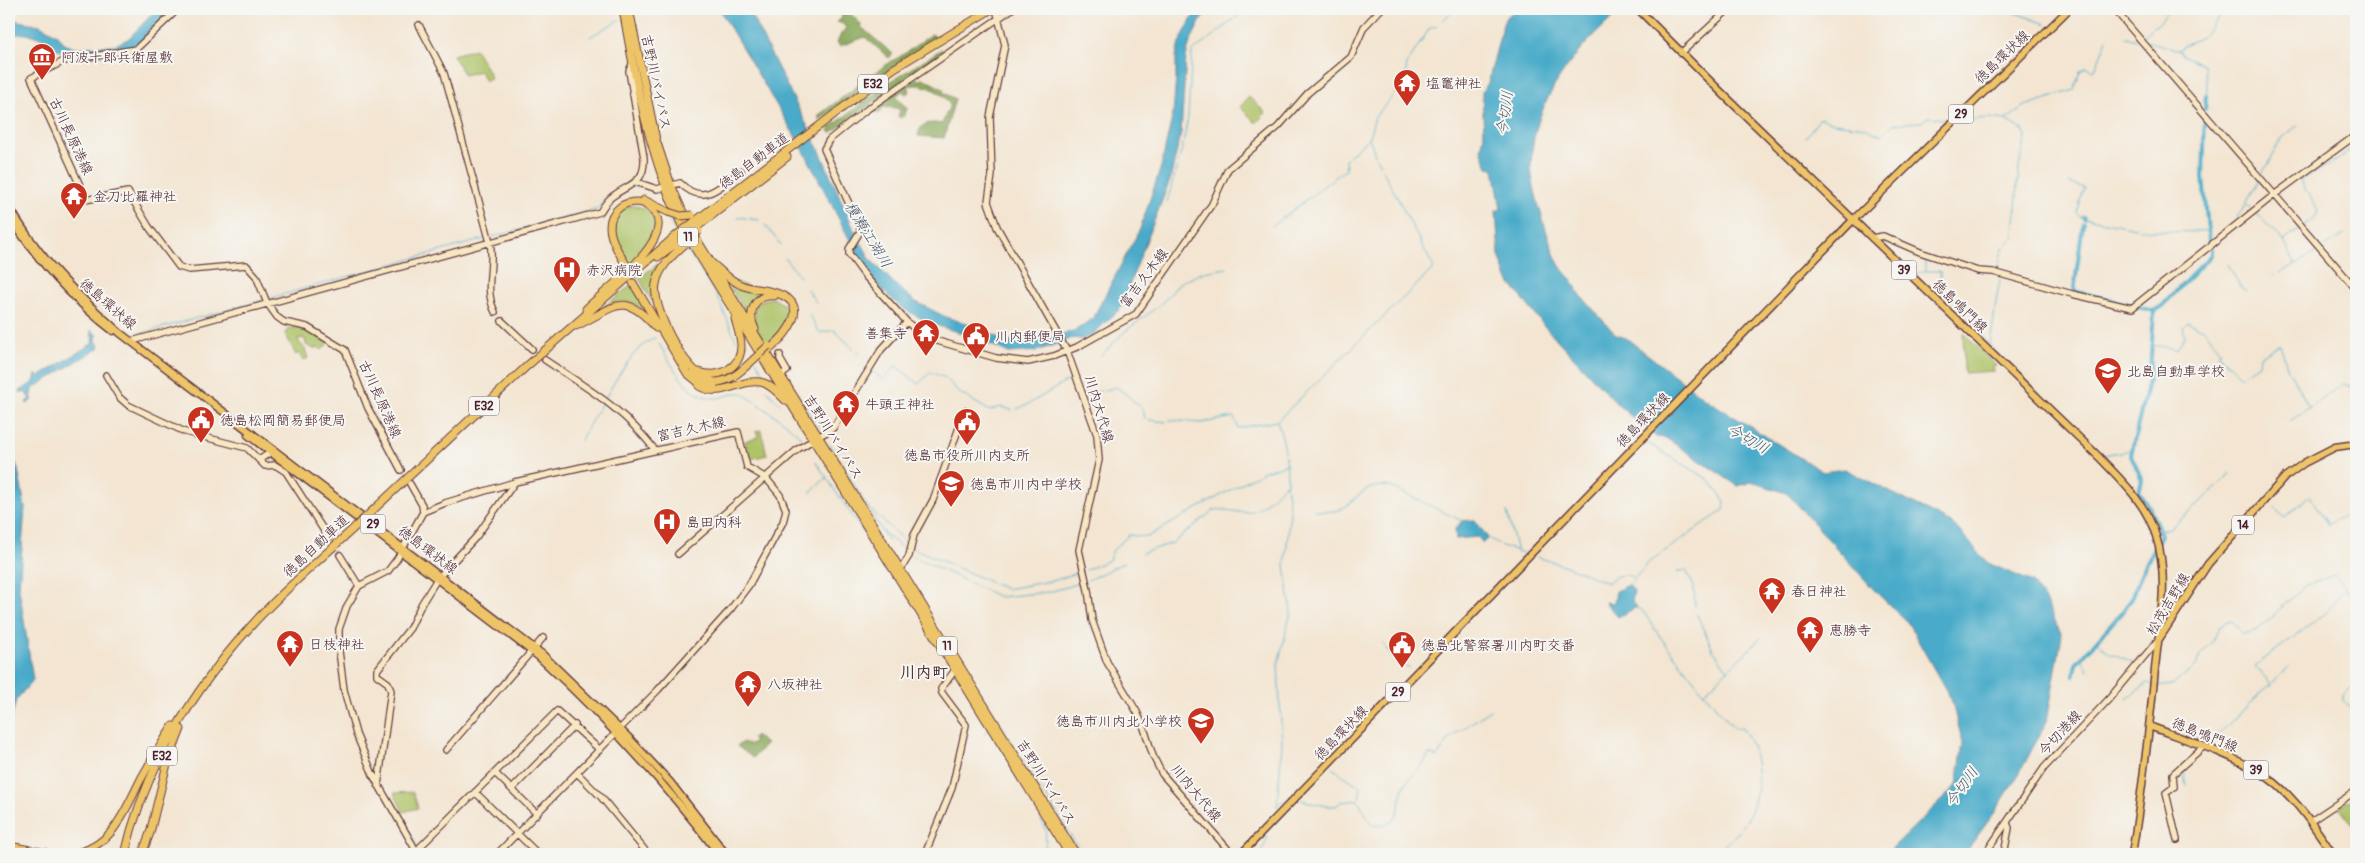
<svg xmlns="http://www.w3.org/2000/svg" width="2365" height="863" viewBox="0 0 2365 863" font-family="Pangolin,'Klee One',sans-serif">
<rect width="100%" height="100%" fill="#f6f6f2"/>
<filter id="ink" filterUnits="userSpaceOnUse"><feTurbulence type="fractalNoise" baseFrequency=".02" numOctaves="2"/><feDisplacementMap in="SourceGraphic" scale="10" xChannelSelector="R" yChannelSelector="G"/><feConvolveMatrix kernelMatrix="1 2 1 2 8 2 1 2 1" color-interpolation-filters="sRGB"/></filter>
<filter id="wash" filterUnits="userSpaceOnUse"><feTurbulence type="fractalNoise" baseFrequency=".0096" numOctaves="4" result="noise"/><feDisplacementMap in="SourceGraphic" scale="20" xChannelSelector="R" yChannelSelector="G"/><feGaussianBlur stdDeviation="1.12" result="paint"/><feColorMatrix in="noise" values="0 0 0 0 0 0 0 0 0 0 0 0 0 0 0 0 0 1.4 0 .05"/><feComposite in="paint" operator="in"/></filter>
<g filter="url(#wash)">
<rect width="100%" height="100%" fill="#f3e5d1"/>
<path fill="#aec367" stroke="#7c7149" d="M475,49L488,71L491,79L485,81L480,71L464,75L453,55Z
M1249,97L1266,113L1256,123L1240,107Z
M633,205L644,208L653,216C660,237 644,252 629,265C618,245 600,214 633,205Z
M659,263L653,280L652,302L639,278Z
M722,276L763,293L751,304L749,316Z
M631,285L647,310C624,299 624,298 600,310Z
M773,298L783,304L788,316L784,327L766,345L755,324V308L762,300Z
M299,327L329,342L322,350L318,347L314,349L306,345L305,339L300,338L298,341L305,349L308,358L303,361L299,353L296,355L285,333L288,329Z
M1963,333L1996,365L1993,366L1994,371L1964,373Z
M761,430L767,455L750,459L745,441L758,437L756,431Z
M413,792L418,808L403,812L394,793Z
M2356,796V829L2340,807Z"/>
<path fill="#8aa95c" stroke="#6a6444" d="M848,11L861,24V27L893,54L889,58L865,37L840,46L837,43L841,34L846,28L843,24L837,22L842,18L841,13L845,14Z
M932,34L936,37L819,120V115L891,61C900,59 922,40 932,34Z
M942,49L943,52L831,133L828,129L893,80Z
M917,78L920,81L922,78L943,89L944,93L955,99L944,138L918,136C920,122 930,122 942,124L950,105C943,91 922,82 908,86L910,91L906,94L902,91L896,97L907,108L905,115L900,118L898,116L900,111L897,108L883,107L880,112L867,113Z
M755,735L766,744L753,758L737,746L743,742L750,745L755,742L752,738Z"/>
<path fill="#4aabc9" stroke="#4a657a" d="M157,9H174L138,46L99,55L69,57C50,46 36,27 9,36V21L13,20L40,25L56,34L66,45L74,48L115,45L128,39Z
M719,9H748L819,149L854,230L871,260L900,289L916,302L946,317L979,328L1008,342L1053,337L1076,330L1093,318L1140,229L1161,167L1173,113L1176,78V57L1179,43L1197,9H1210L1201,20L1190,42L1186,57L1181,133L1170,180L1120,309L1091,336L1081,339L1073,338L1037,351L1009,353L974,337L935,325L911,313L901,307L878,286L857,254L804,151Z
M1518,9H1623C1576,48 1533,99 1531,164C1530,181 1545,227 1551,245C1554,254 1557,262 1562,269C1567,276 1576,282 1577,291L1616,335L1626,338L1704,398L1823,472L1845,469L1953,524L1988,563L2032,582L2045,601L2062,635L2047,721L2019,774L1995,812L1964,854H1886L1957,785L1963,743L1951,699L1908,623L1876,592L1787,493L1751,482L1738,486L1666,438L1656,437L1619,406L1545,327L1507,279L1499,255L1496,211L1501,209L1494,169L1488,167L1481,150L1484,135L1482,92L1488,83L1503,24L1506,17Z
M91,330L97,335L96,341L100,347L32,389L31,397L33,399L27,404L26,402L30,399L24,391L21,393L20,391L34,382L36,374L39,377L93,343Z
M9,445L18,469L25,507L19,588L33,680L16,700L9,728V548C13,514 9,480 9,445Z
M1475,520L1488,538L1483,543L1478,537L1456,539L1455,529L1462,521Z
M1629,585L1634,591L1632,601L1637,607L1618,617L1605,602L1614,603L1616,591Z"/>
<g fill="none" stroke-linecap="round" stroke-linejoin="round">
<path stroke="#4aabc9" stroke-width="1" d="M2005,9L2046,24
M1442,21L1455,9
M590,37L620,19
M2126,37L2137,40
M2142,37L2160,22L2168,9
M2146,41L2180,50L2184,45L2202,37L2226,9
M2180,50L2182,55L2204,65L2207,87L2206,96
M1959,121L1989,118L2006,120L2025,106L2074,90L2080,71L2087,67L2094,70L2096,67L2107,39
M1806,137L1820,118L1833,123L1866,127L1875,133L1882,135L1893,124L1921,122L1929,117L1949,120
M2261,176L2281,139L2298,125
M2070,183L2084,188L2077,213L2080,217L2151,231L2207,232
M634,186H641
M649,189L662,195L668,208
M696,197L709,196
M1167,202L1183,145L1188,117L1192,52L1242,13L1241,9
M2246,204L2252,210
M2255,213L2284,241L2295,264
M666,215L674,230
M738,217L759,220
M2237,218L2259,180
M765,225L781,245
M2304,225L2315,219L2318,211L2300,180L2339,159L2356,144
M1272,226L1346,169L1345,160L1369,137
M492,237L598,209L605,198L620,188
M2284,241L2301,228
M2325,247L2345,234
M685,248L717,296L736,340
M785,258L800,277
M2228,264L2240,286L2246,291
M1925,270V258
M1997,270L2003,248L2014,237L2019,167L2026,137L2023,130L2006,120
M2280,273L2318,251
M1915,274L1924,271H1940L1941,287
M2273,276L2275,275
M807,289L816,302
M267,299L488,238
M1943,301L1979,333L1997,353
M809,315L820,333L834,330L859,354
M135,335L264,300
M743,339L747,345
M659,344C673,365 686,398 715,398C724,398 733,392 742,393L784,422L802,438
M1990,344C1994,323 1995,302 2000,280L1999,276
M2152,345L2177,349L2185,336L2183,327L2188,322L2205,330L2220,351L2218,354L2241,376L2259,364L2260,356L2280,344L2289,373L2292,374L2309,408
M1101,356L1123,333L1161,304L1181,282L1204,272L1227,268
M756,360L769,383
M872,371L884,380
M2021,376L2103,455L2132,450
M885,378L896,366L919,384L930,372L946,378L958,392L990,411L1000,407L1012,410
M767,390L780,404
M797,393L820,428
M1088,394L1117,387L1143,409L1145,419
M605,398C618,377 633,347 655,338
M1017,409C1038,401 1054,387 1074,378
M1149,420L1166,422
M1170,420L1201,423L1234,417L1238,428L1277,421
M2290,421L2343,384L2356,388
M580,441L603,401
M830,445L888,541
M816,462L867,538
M810,493L827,477
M866,505L910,546
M2275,508L2284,518L2309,496C2315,507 2322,514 2328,525L2343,516
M1314,510C1359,520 1350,480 1391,487L1462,521
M1507,512L1517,552
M881,530L907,552
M2159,531L2170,528L2181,519L2223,482L2230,472
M1488,538L1502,546L1523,553
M913,548L1006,589L1056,580L1082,571
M1142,553L1173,543L1214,510C1225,508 1235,513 1246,512C1261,512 1276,492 1287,483C1287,461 1285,442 1277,421L1434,268L1376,157L1369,137L1375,117L1405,81L1407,63L1430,28L1437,26
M912,556L1000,597L1049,592L1084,582
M1537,557L1566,566L1608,583C1614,575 1624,573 1633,577
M1086,570L1109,560L1113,550L1129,535L1147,537L1262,472L1287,464
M1677,572L1686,570L1694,587L1695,606
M1088,580L1125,562
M1629,585L1649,562L1724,510L1725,501L1708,479L1647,443
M1636,608L1643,611L1661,638L1704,693L1761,638
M2172,609L2170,602L2192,580
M1697,615L1713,650L1728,670
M2097,642L2110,653L2133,662
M1383,643L1393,659L1410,669
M2081,659L2088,670
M2356,683L2343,696V701L2356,713
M2156,685L2171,686L2196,666L2200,655L2212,643L2219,628L2227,621H2232L2243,634L2258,630L2304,586L2334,575L2356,600
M2272,685L2255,666L2326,613L2345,588
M1704,693L1734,728L1742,727C1763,757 1763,803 1739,831C1732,840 1721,847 1713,854
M2127,698L2148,683L2152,684
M987,701L1016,748
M985,735L987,730
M2208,744L2289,667
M1021,756L1082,854
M1332,768L1361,787L1359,797
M2183,768L2187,785
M389,794L417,845
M1301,800L1326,806H1336L1341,802L1358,800L1372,825C1408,828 1394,801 1405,785C1412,774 1423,768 1429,754L1437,757L1451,737L1490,710
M1278,804L1288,798
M1277,807L1282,744L1278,664L1291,612L1285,565L1290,512L1286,484
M1041,820L1046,830L1045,854
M419,849L423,854
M1261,854L1268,837
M1669,854L1673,849"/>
<path stroke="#4aabc9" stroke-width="4" d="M2205,109L2206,96
M2205,116L2203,176L2209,242
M2084,217V218
M2083,223L2074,291L2154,311L2162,306L2211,255V248
M2073,676L2076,664L2123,611L2133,596L2141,574L2161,535L2150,508L2139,492L2142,480L2131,455L2150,372L2154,311"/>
</g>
</g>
<g filter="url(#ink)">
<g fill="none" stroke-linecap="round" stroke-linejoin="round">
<path stroke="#d1bdb0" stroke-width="5.5" stroke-dasharray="5.5 3" stroke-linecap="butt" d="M328,537L340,555"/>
<path stroke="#d1bdb0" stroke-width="7" stroke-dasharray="7 3.5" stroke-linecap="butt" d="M629,270L636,281"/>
<defs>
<path id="secondary" d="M178,9L136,49L64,61L31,78L83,192L85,200L128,192L149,227L179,267L189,270L246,265L256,276L267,303L277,317L284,322L307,327L345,350L368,408L401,470
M996,9L1005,45L990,117L992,175L988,202L997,227L1067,351L1097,435L1099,460L1079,550L1088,590L1092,620L1107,662L1137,712L1144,728L1153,756L1162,774L1232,854
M1012,9L866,110L829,140L824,149L861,230L849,249V254L866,277L907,322L922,335L934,340L996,358L1028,362L1054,356L1077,347L1136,314L1212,204L1228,169L1278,127L1308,93L1351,57L1364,27L1381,9
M2114,9L2356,289
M419,25L444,73L490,242C495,266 483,288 495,312
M1681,53L1729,9
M636,182L657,189L680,183C704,207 719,187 741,171
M1872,238L1883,236L1920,252L1978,271L1993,272L2072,294L2132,308L2274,195L2356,135
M502,321L532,349
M132,341L600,212C604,206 607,200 613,196C630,183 645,184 644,158L629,71L632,64
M545,360C588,389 623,408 655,450
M106,375L119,397L128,405L185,432L247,448L265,466L275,465L286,472L328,537
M780,376L787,371L780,359V355
M259,460L274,450
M410,484L422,505L423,512
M678,554L798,449L833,428L881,350L907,322
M340,555L359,586L347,606L339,629V651L344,690L356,734L374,777L418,854
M899,572L909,556L914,535L933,500L965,411
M359,586L388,571L397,559L423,512L445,503L515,482L738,432L747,467L766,478L780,495L786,510L783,522L749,585L730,610L658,690L497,854
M446,750L543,638
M495,773L537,814
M577,773L601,797L648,854
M378,785L391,691L388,683L377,675V670L410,628L422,603L437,579L476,537L515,482
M512,789L575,725
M475,792L538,854
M2311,821L2356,791
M2177,840L2166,793L2174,787L2173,774L2203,747
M420,847L557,711L600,750
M925,854L952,788L966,725L942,693L941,689L955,670
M1985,854L2044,768L2108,700L2158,640
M2004,854L2009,828L2007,823"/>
<path id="primary" d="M1638,9L1724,95L2099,457C2122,481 2146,503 2156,536C2170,580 2159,625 2155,669C2149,731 2142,793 2132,854
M9,206C37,257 77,295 120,333L542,654L630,739L670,782L726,854
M9,215C37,261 71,298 113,331
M248,435L539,657C605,718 665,783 719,854
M2159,639L2208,564L2285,477L2304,463L2335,447L2356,444
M2149,726C2186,740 2226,752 2259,772C2291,790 2313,825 2333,854
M1241,854L1853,220L2069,9"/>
<path id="highway" d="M623,9C636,86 651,163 686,234L1069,854
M629,9L656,140L671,185L691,230L1076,854
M644,200L668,212
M694,222L893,69L992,9
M697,227L787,157
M685,244C673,255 659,267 656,284C651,309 689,383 717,382C732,381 743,369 753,360
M658,257L682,239
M713,264C722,272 730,280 741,285C753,290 767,289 779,294C812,306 785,336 770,349
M633,283L687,373L698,382L714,386
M586,309C605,290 671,243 656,215C652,209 646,203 638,202C632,202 625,203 620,207C599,223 616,249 627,266
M576,326C615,308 623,289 656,328
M755,329C747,313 754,294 774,296
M699,372C719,379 741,368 741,346C741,337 737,327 735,319
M699,386C722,400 741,376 764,383C772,386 779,394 785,400
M370,513L527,366L678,234
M9,846L51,854
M9,851L17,854
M72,854C113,847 124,812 141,779C151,761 162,743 173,726
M125,854C144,770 193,690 251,626C283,590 321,559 356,526
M142,854L150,833L167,764L181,729"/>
</defs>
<use href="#secondary" stroke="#633d44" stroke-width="8"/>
<use href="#primary" stroke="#633d44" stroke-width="9"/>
<use href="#highway" stroke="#633d44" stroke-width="9"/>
<use href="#secondary" stroke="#f8e7c3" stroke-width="5.5"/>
<use href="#primary" stroke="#eec469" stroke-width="6"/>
<use href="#highway" stroke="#eec469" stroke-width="7"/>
<defs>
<path id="highway-bridge" d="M668,212L681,216L692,215
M678,234L694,222
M682,239L697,227
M685,244L699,231
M753,360L768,346
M356,526L370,513"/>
</defs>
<use href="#highway-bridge" stroke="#633d44" stroke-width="9" stroke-linecap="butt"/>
<use href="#highway-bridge" stroke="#eec469" stroke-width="7"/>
</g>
</g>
<defs>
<symbol id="museum-pin" viewBox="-11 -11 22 30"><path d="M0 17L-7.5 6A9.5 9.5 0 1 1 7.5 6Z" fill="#c8321e" stroke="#f6f6f2"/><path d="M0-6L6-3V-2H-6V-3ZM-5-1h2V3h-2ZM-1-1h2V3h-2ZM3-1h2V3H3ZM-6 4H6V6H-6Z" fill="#fff"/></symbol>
<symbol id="temple-pin" viewBox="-11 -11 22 30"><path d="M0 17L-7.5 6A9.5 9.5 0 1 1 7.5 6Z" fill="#c8321e" stroke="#f6f6f2"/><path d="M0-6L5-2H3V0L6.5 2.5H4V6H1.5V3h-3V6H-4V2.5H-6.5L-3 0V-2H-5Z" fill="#fff"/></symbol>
<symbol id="hospital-pin" viewBox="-11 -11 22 30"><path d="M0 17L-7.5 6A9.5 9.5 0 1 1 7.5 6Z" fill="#c8321e" stroke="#f6f6f2"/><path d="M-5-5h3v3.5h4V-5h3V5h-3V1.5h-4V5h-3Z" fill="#fff"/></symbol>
<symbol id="civic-pin" viewBox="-11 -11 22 30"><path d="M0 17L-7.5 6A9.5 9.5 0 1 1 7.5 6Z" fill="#c8321e" stroke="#f6f6f2"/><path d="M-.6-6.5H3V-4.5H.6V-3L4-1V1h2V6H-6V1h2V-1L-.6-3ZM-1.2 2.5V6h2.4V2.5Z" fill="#fff"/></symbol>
<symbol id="school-pin" viewBox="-11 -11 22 30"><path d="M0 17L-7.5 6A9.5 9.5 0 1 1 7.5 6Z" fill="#c8321e" stroke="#f6f6f2"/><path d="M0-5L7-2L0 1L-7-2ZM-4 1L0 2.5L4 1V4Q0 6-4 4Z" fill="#fff"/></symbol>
</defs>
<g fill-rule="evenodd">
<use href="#museum-pin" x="26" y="41" width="32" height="43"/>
<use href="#temple-pin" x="1391" y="67" width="32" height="43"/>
<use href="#temple-pin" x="58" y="180" width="32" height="43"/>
<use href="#hospital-pin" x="551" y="254" width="32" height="43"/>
<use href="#temple-pin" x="910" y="317" width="32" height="43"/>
<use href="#civic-pin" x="960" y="320" width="32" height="43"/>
<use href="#school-pin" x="2092" y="355" width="32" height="43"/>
<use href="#temple-pin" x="830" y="388" width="32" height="43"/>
<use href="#civic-pin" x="185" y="404" width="32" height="43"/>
<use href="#civic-pin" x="951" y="406" width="32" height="43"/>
<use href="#school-pin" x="935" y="468" width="32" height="43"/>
<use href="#hospital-pin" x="651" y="506" width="32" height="43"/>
<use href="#temple-pin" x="1756" y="575" width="32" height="43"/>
<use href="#temple-pin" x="1794" y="614" width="32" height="43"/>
<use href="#temple-pin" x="274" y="628" width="32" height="43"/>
<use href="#civic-pin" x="1386" y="629" width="32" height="43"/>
<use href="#temple-pin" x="732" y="668" width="32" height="43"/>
<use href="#school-pin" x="1185" y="705" width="32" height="43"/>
</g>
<g text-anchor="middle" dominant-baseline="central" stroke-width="4" stroke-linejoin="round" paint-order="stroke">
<g fill="#f6f6f2" stroke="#7e6067" stroke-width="1">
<rect x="858" y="74.5" width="30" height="19" rx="4"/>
<rect x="1948.5" y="104.5" width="25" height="19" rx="4"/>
<rect x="678" y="227.5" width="20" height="19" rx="4"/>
<rect x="1891.5" y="260.5" width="25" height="19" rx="4"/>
<rect x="469" y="396.5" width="30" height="19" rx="4"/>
<rect x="360.5" y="514.5" width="25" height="19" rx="4"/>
<rect x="2232" y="515.5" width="22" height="19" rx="4"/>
<rect x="937" y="636.5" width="20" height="19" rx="4"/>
<rect x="1385.5" y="682.5" width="25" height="19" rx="4"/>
<rect x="147" y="746.5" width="30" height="19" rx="4"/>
<rect x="2243.5" y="760.5" width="25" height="19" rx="4"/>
</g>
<g font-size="12" font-weight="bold" fill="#4a1f2b">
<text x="873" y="84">E32</text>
<text x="1961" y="114">29</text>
<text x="688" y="237">11</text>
<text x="1904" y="270">39</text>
<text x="484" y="406">E32</text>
<text x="373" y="524">29</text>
<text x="2243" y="525">14</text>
<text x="947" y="646">11</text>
<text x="1398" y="692">29</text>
<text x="162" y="756">E32</text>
<text x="2256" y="770">39</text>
</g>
<g font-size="14" fill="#4a1f2b" stroke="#f6f6f2" text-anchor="start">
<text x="61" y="57">阿波十郎兵衛屋敷</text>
<text x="1426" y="83">塩竈神社</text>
<text x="93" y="196">金刀比羅神社</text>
<text x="586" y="270">赤沢病院</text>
<text x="907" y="333" text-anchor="end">善集寺</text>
<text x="995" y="336">川内郵便局</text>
<text x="2127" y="371">北島自動車学校</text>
<text x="865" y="404">牛頭王神社</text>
<text x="220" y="420">徳島松岡簡易郵便局</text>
<text x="967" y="455" text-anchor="middle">徳島市役所川内支所</text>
<text x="970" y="484">徳島市川内中学校</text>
<text x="686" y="522">島田内科</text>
<text x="1791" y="591">春日神社</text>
<text x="1829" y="630">恵勝寺</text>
<text x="309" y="644">日枝神社</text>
<text x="1421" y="645">徳島北警察署川内町交番</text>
<text x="767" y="684">八坂神社</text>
<text x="1182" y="721" text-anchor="end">徳島市川内北小学校</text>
</g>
<g font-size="14" fill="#4a1f2b" stroke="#f6f6f2">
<text transform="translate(2002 57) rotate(-44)">徳島環状線</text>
<text transform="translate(656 82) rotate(78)">吉野川バイパス</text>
<text transform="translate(71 136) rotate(65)">古川長原港線</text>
<text transform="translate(754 161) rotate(-37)">徳島自動車道</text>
<text transform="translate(1144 278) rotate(-53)">富吉久木線</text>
<text transform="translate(108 304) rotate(41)">徳島環状線</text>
<text transform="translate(1960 306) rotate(44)">徳島鳴門線</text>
<text transform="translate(380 399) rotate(66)">古川長原港線</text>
<text transform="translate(1099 409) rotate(73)">川内大代線</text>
<text transform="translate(1643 420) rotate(-46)">徳島環状線</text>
<text transform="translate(691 429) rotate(-13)">富吉久木線</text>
<text transform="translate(833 437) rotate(58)">吉野川バイパス</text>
<text transform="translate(316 546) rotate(-43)">徳島自動車道</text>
<text transform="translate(428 550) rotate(37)">徳島環状線</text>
<text transform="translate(2168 604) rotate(-59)">松茂吉野線</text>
<text transform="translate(1341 733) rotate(-46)">徳島環状線</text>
<text transform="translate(2060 733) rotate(-47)">今切港線</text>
<text transform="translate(2205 735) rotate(22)">徳島鳴門線</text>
<text transform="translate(1046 782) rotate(58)">吉野川バイパス</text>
<text transform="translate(1196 793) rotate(50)">川内大代線</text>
</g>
<g font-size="15" font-style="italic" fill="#4a576a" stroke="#f6f6f2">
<text transform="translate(1505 113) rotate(-82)">今切川</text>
<text transform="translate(868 235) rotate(58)">榎瀬江湖川</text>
<text transform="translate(1748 439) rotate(30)">今切川</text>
<text transform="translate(1962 787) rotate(-54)">今切川</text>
</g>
<g font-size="16" font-weight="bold" fill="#4a1f2b" stroke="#f6f6f2">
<text x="924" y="673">川内町</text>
</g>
</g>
<rect width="2365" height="863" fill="none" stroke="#f6f6f2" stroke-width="30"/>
</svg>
